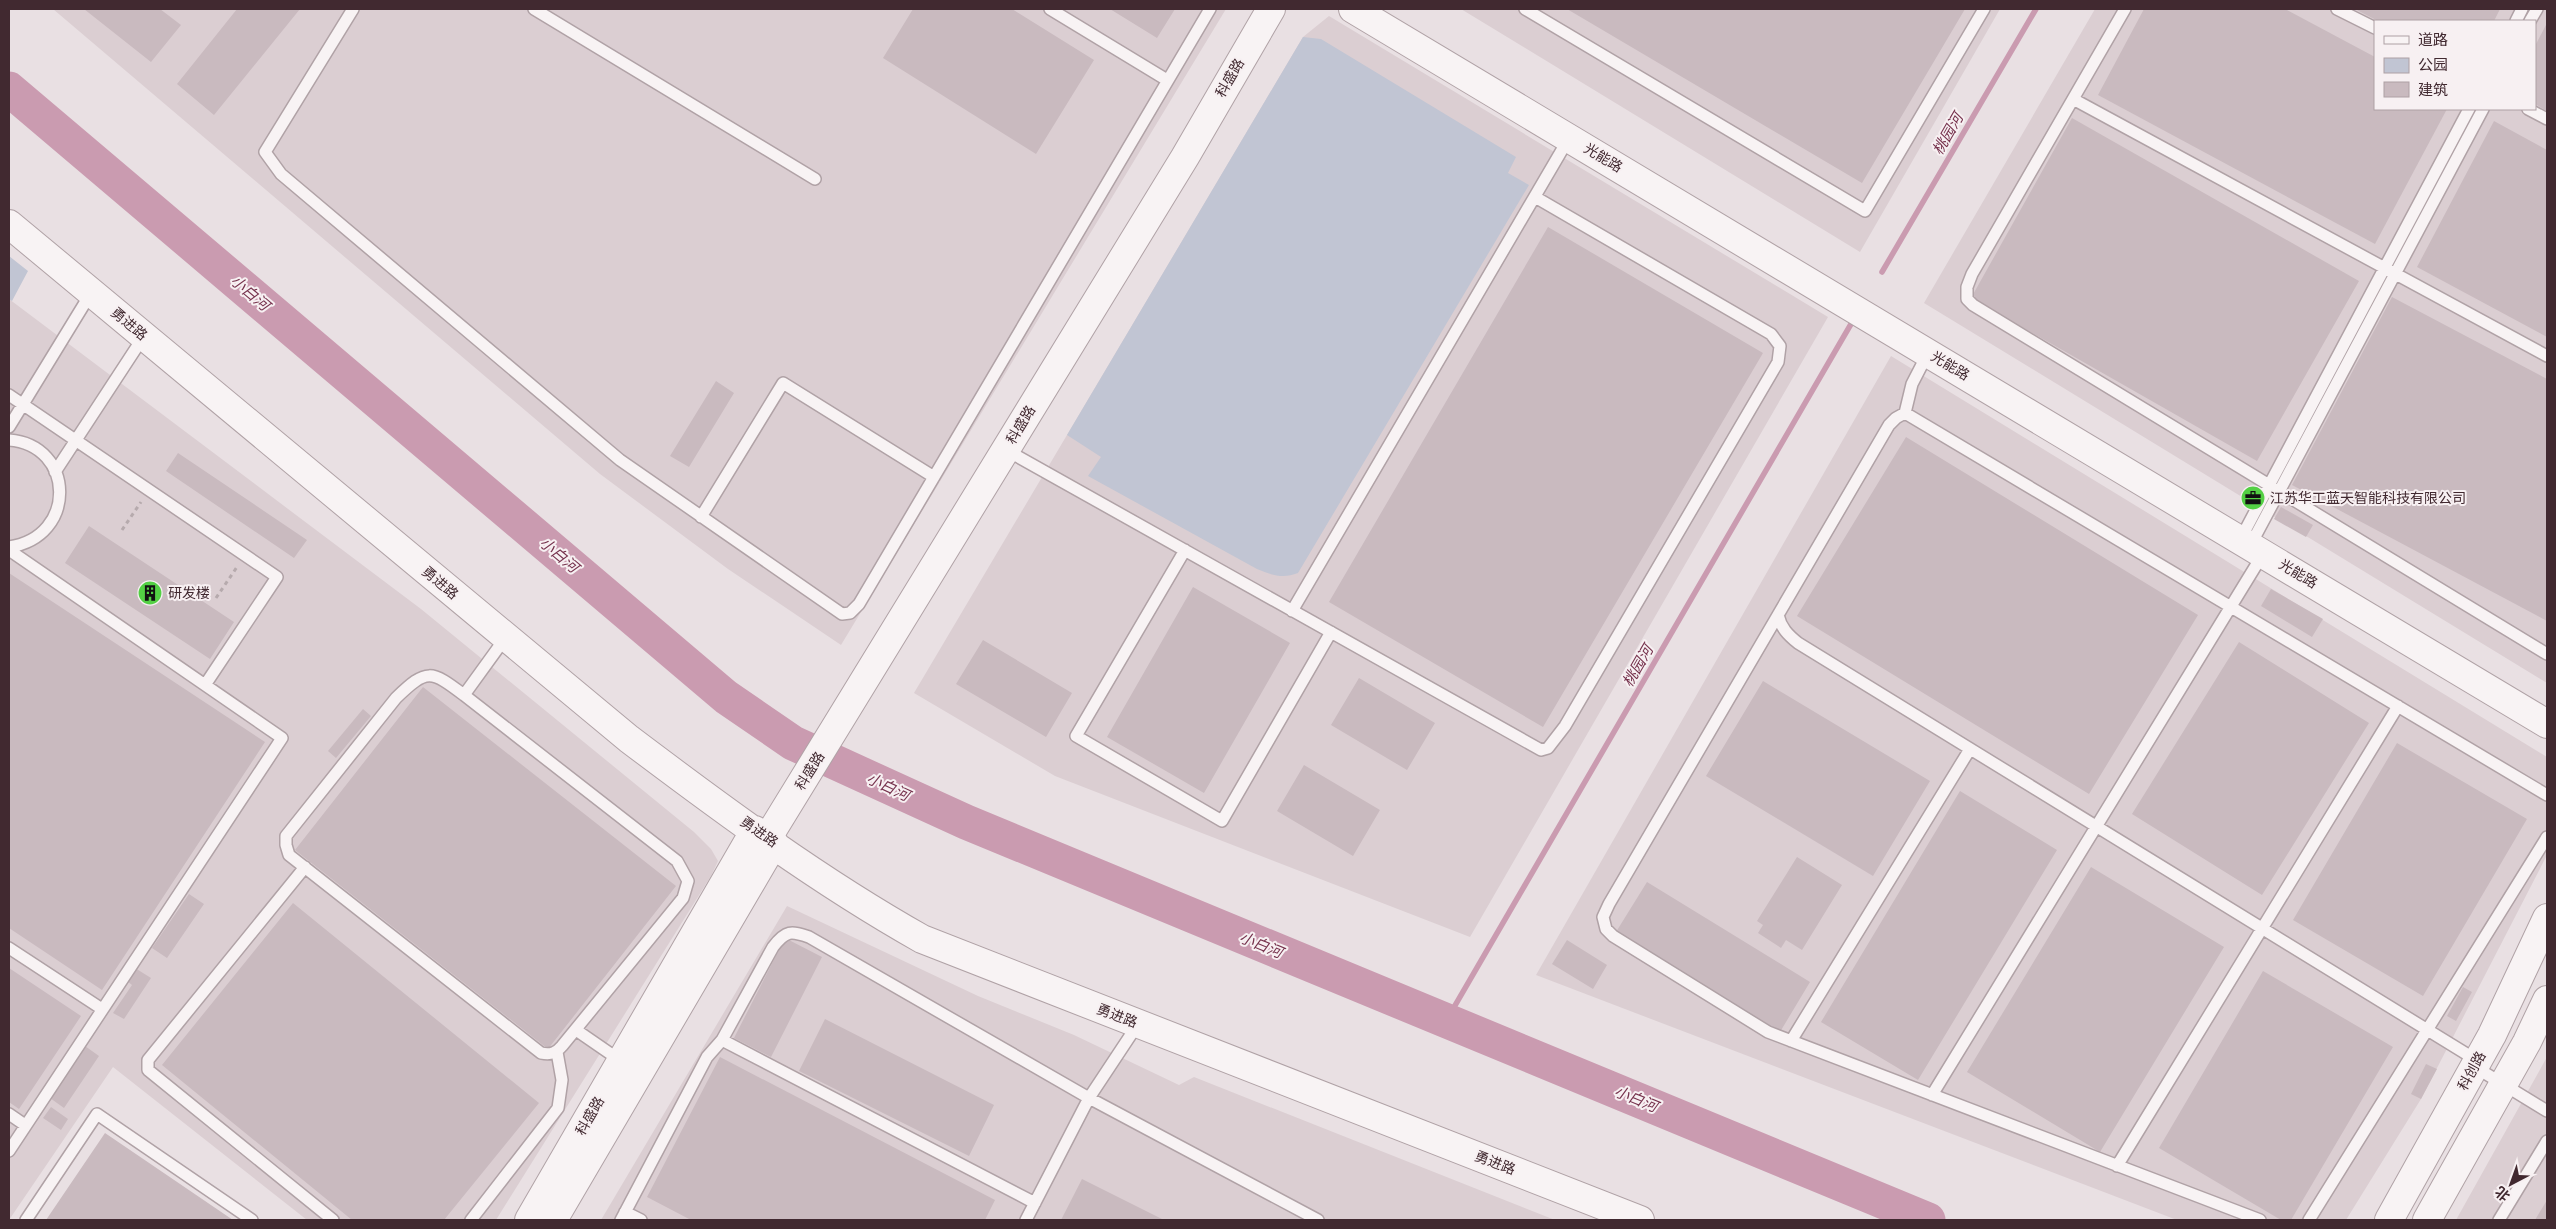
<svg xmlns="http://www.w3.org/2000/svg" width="2556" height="1229" viewBox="0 0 2556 1229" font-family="'Nunito Sans','Noto Sans SC',sans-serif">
<rect width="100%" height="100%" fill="#e9e0e3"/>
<path fill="#dbced2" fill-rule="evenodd" d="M53,9H1226L841,645L728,569L600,474Z
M1461,9H2000L1860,252Z
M2095,9H2547V683L1924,303ZM2375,21H2535V109H2375Z
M1329,16L1828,317L1470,937L1055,776L914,693L1303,37Z
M9,299L421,609L694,832L711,849L718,861L711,876L496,1220H307L113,1067L9,1220Z
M1891,356L2547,757V855L2421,1099L2346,1220H2177L1536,975Z
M787,906L978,996L1074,1035L1179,1085L1194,1077L1555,1220H601Z
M2547,1057V1220H2456Z"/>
<path fill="#c1c5d3" d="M1303,37L1321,39L1516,157L1508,173L1529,185L1298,573C1283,579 1271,575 1257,569L1088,476L1101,457L1067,435Z
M9,256L28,271L12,301L9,299Z"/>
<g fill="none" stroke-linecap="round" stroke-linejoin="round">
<path stroke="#ca9bb0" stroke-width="5.5" d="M1882,272L2036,9
M1446,1021L1851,324"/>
<path stroke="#ca9bb0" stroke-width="35" d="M9,89L726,697L793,743L966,822L1928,1220"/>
</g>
<path fill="#c9babf" d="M84,9H160L181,25L151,62Z
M237,9H300L214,115L177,84Z
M913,9H1012L1094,60L1036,154L883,58Z
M1110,9H1175L1157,38Z
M1567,9H1965L1862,183Z
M2144,9H2285L2375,57V109H2447L2375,244L2098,95Z
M2355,9H2500L2494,21H2378Z
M2547,23V111L2535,104V46Z
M2072,118L2359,281L2257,461L1971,298Z
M2494,121L2547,150V337L2417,267Z
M1548,227L1763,353L1543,727L1329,602Z
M2392,297L2547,379V621L2292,485Z
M716,381L734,393L689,467L670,456Z
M1906,437L2198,615L2089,794L1797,616Z
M178,453L307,540L294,558L166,471Z
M2281,507L2313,525L2306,537L2274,519Z
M89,526L234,622L210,659L65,563Z
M9,573L265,742L102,990L9,928Z
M1193,587L1290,643L1204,793L1107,737Z
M2271,589L2323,619L2312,637L2261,606Z
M983,640L1072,693L1046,737L956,684Z
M2239,642L2369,723L2262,895L2132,814Z
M1359,678L1435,723L1407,770L1331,725Z
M1763,681L1930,781L1873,876L1706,776Z
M423,687L676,886L548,1049L295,850Z
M363,709L371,716L336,758L328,751Z
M2397,743L2527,819L2423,996L2293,920Z
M1304,765L1380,810L1353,856L1277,811Z
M1960,791L2057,850L1918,1080L1821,1022Z
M1797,857L1842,885L1802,950L1786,940L1781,948L1758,933L1763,925L1757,921Z
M2091,867L2224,947L2100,1152L1967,1072Z
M1647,882L1810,982L1780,1032L1616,932Z
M189,894L204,904L167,958L152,948Z
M293,903L539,1103L444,1220H352L162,1065Z
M785,938L822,957L771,1057L734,1038Z
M1567,940L1607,965L1593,989L1552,964Z
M9,968L81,1016L19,1109L9,1102Z
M135,968L151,978L124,1019L113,1013L132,985L127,981Z
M2263,971L2393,1047L2291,1220H2281L2159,1148Z
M2463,987L2472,992L2456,1021L2447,1016Z
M825,1019L994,1105L969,1156L799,1071Z
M85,1046L99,1056L64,1108L50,1098Z
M720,1057L995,1200L985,1220H691L647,1197Z
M2426,1064L2437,1069L2421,1099L2411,1094Z
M51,1107L68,1119L61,1130L43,1118Z
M105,1133L233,1220H46Z
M1082,1179L1164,1220H1061Z
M2547,1200V1220H2535Z"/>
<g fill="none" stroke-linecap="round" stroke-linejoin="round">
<defs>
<path id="service" d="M353,9L265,152L281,174L620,460L842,614L850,613L859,604L1210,9
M534,9L815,179
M1050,9L1167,80
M1525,9L1865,211L1984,9
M2125,9L1972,274L1967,287V299L1973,305L2547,654
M2337,9L2375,28
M2516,21L2522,9
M2530,21L2537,9
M2073,99L2547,356
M2528,109L2547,119
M9,395L277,577L205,685
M1905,413L1912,384L1928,353
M9,427L91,293
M9,440C75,445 78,537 9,547
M1006,450L1541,750L1548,748L1565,726L1778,362L1780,346L1771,334L1535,197
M55,472L144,336
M701,517L783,383L934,477
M2240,540L2469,109
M2250,546L2483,109
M9,550L282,738L9,1151
M1185,550L1076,736L1222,821L1331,632
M1292,611L1569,138
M1778,615L1609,904L1603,917L1606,929L1613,936L1768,1032L2260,1220
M464,695L677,861L688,881L683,898L562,1046C556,1053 551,1055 541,1053L289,855L286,845V836L396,698C427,668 431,670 464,695L506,637
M305,867L148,1060V1070L333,1220
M9,948L102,1009
M576,1030L621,1061
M722,1040L1035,1203
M1791,1041L1970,749
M2478,1061L1798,643C1788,635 1781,628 1778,615L1889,425L1896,418L1905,413L2547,795
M2475,1067L2547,1111
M1932,1095L2263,554
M9,1114L25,1125
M2117,1166L2398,706
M625,1212L641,1220
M26,1220L97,1114L252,1220
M471,1220L558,1108L562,1080L557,1052
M621,1220L707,1057L722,1040L773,947C786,930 791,931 809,937L1089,1098L1318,1220
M1026,1220L1089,1098L1138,1024
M2309,1220L2547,837
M2499,1220L2547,1141"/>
<path id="tertiary" d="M1353,9L2547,724
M9,224L629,739C723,810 819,881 922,939L1640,1220
M767,839L1185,157L1271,9
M529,1220L755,830
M553,1220L774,843
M2389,1220L2492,1035L2547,918
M2427,1220L2527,1042L2547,1000"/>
</defs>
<use href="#service" stroke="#b0a2a6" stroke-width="14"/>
<use href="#tertiary" stroke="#b0a2a6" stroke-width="30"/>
<path stroke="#b6aaad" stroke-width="3" stroke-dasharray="4 4" stroke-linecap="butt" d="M122,530L141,502
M216,598L237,567"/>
<use href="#service" stroke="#f8f3f4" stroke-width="11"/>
<use href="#tertiary" stroke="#f8f3f4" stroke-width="28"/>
</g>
<defs>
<symbol id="office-disc" viewBox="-11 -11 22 22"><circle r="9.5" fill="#53d044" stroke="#f7f0f2"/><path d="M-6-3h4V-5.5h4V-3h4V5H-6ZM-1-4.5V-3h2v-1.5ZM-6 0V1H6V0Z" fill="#111"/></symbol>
<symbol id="building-disc" viewBox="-11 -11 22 22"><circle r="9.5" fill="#53d044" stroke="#f7f0f2"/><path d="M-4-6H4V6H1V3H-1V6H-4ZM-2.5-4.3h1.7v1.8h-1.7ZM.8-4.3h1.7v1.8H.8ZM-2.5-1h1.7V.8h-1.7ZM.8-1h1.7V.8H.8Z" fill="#111"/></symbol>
</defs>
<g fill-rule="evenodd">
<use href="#office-disc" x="2239" y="484" width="28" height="28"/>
<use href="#building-disc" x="136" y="579" width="28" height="28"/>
</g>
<g text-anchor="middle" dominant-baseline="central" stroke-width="4" stroke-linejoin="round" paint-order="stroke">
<g font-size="14" fill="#412930" stroke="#f7f0f2">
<text transform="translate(1230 78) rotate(-60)">科盛路</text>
<text transform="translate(1603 158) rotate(31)">光能路</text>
<text transform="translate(129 324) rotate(40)">勇进路</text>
<text transform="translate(1950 366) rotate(31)">光能路</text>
<text transform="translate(1021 425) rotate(-59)">科盛路</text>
<text transform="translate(2298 574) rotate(31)">光能路</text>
<text transform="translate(440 583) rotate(40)">勇进路</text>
<text transform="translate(810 771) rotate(-58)">科盛路</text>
<text transform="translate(759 832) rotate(35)">勇进路</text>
<text transform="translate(1117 1016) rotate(21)">勇进路</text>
<text transform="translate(2472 1071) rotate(-61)">科创路</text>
<text transform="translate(590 1116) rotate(-60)">科盛路</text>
<text transform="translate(1495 1163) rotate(21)">勇进路</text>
</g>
<g font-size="14" fill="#412930" stroke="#f7f0f2" text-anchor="start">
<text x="2270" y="498">江苏华工蓝天智能科技有限公司</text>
<text x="168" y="593">研发楼</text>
</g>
<g font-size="15" font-style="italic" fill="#76324d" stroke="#f7f0f2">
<text transform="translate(1948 134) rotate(-60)">桃园河</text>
<text transform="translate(250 293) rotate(40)">小白河</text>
<text transform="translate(559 555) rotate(40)">小白河</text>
<text transform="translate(1638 666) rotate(-60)">桃园河</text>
<text transform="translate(888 787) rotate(25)">小白河</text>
<text transform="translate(1261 945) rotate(22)">小白河</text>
<text transform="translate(1636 1099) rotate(22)">小白河</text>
</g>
</g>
<rect width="2556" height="1229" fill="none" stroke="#412930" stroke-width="20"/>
<rect x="2374" y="20" width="162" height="90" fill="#f7f0f2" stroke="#aea0a4"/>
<rect x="2384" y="36" width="25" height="8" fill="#f8f3f4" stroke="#aea0a4"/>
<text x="2418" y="45" font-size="15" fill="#412930">道路</text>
<rect x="2384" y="58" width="25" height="15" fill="#c1c5d3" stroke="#aea0a4"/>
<text x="2418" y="70" font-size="15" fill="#412930">公园</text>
<rect x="2384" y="82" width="25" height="15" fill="#c9babf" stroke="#aea0a4"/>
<text x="2418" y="95" font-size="15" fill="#412930">建筑</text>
<g transform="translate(2511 1184) rotate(221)" stroke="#f7f0f2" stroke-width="4" paint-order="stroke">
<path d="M0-4L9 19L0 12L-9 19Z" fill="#412930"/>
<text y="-8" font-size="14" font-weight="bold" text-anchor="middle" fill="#412930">北</text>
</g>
</svg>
